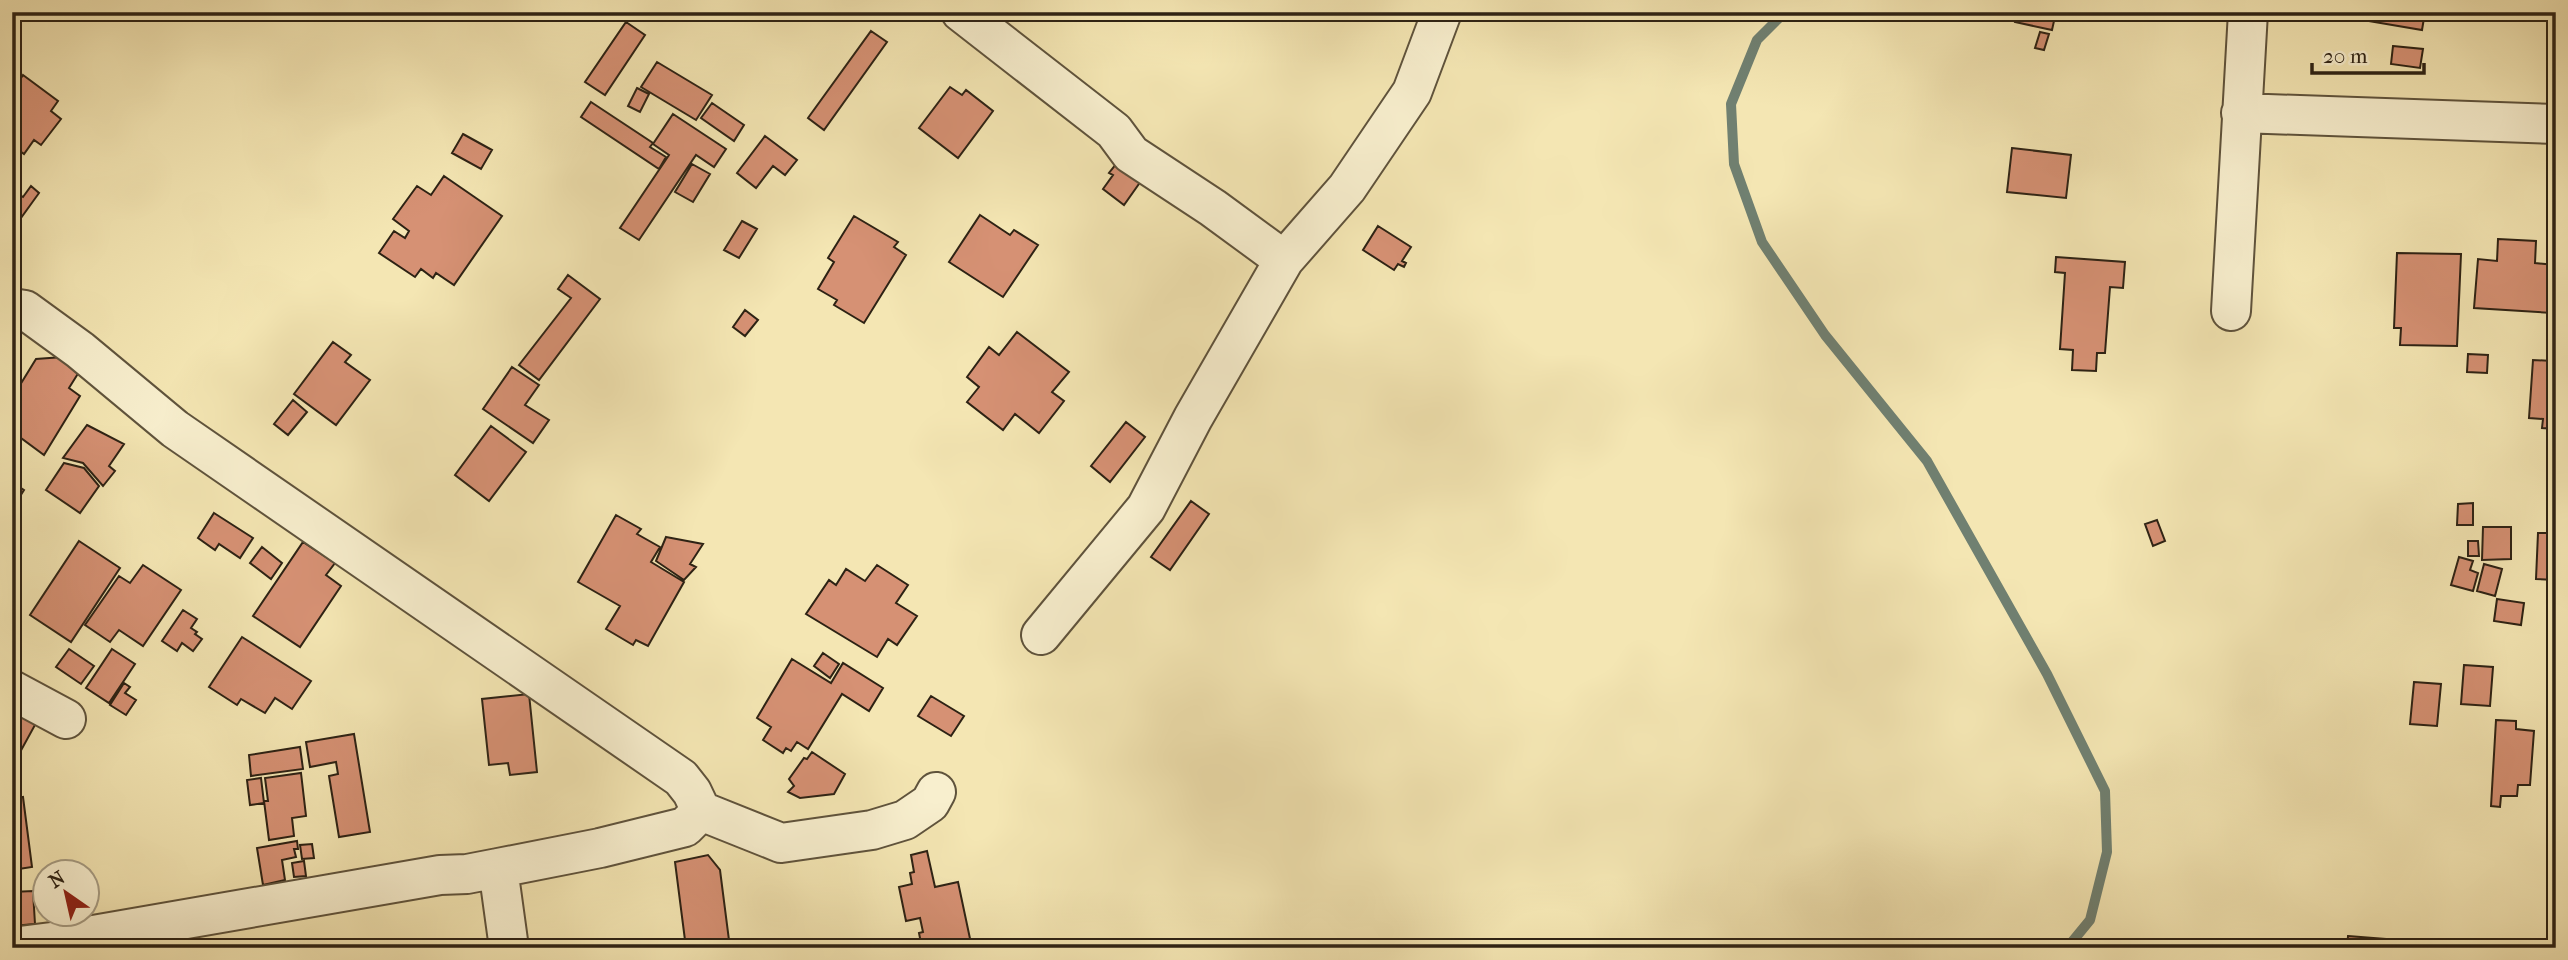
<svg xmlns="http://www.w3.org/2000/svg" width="2568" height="960" viewBox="0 0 2568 960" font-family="'IM FELL French Canon',serif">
<rect width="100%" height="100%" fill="#f4e6b3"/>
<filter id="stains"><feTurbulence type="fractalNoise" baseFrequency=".00286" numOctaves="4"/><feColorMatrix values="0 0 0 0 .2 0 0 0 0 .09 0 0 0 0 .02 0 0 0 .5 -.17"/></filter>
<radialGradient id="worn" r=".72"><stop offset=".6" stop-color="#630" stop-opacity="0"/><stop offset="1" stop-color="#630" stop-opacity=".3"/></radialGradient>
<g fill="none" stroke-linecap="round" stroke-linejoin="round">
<path stroke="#708071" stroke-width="10" d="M1785,12L1757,40L1731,104L1734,164L1762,242L1825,335L1927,461L2047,674L2105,791L2107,852L2090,920L2067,948"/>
</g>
<path fill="#d69174" stroke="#2d2214" stroke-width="2" d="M2017,12H2056L2052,30L2015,22Z
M2333,12H2425L2422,30L2333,15Z
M626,22L645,35L605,95L585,82Z
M871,31L887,42L824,130L808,118Z
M2040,32L2049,34L2044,50L2035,48Z
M2393,46L2423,49L2420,68L2391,64Z
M657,62L712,95L696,120L641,87Z
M23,75L58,101L51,111L61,119L41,145L34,140L24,154L12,145V76L19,81Z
M950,87L962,95L966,90L993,111L958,158L919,128Z
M637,88L649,94L640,112L628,106Z
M591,102L653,143L650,147L666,157L659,169L581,117Z
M712,103L744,125L734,141L701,118Z
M673,114L726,149L714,167L696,155L639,240L620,228L669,155L653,144Z
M463,134L492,150L481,169L452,153Z
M765,136L797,160L785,175L773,166L756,188L737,173Z
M2012,148L2071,155L2066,198L2007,192Z
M1117,163L1141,181L1124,205L1103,189L1113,175L1109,173Z
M692,164L710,174L693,202L675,192Z
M444,176L502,216L454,285L436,273L433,278L421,269L415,277L379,253L394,231L405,238L409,231L393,219L417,186L431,195Z
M31,186L39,193L13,229L12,190L23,197Z
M980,215L1010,235L1014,230L1038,245L1003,297L949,262Z
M854,216L898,242L894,247L906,255L864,323L834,305L837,300L818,289L834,262L828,258Z
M742,221L757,229L739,258L724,250Z
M1378,226L1411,247L1402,261L1406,263L1404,267L1398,264L1394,270L1363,250Z
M2498,239L2536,241L2535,263L2555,265L2552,313L2474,308L2478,259L2497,261Z
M2397,253L2461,254L2457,346L2400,345L2401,328H2394Z
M2056,257L2125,262L2123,288L2110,287L2105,353H2097L2096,371L2072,370L2073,350L2060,349L2065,273L2055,272Z
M568,275L600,299L539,380L519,365L571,298L558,289Z
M745,310L758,320L745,336L733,327Z
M1017,332L1069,372L1052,392L1064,401L1039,433L1015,414L1003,430L967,402L979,387L967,377L989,347L999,355Z
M333,342L351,355L345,362L370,380L336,425L294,394Z
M2553,347H2556V429L2542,428L2543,419L2529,418L2533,360L2552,361Z
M2468,354L2488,355L2487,373L2467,372Z
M63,357L79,372L69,388L80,396L44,455L17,435L19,428L12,424V398L36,359Z
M512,367L539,385L525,405L549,420L533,443L483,409Z
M293,400L307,412L288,435L274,424Z
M1126,422L1145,437L1110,482L1091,466Z
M87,425L124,444L109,466L115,471L103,486L83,463L63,458Z
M491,426L526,452L489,501L455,475Z
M64,463L84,468L99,486L80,513L46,490Z
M12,482L24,490L12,509Z
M1191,501L1209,514L1170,570L1151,557Z
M2473,503V525H2457L2458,504Z
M214,513L253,538L240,558L219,544L215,550L198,538Z
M616,515L641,529L637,534L660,547L651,562L684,582L648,646L636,640L633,645L606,629L620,606L578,582Z
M2157,520L2165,541L2153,546L2145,524Z
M2483,527H2511V559L2482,560Z
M2538,533H2556V580L2536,579Z
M666,537L703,544L690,564L696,567L684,580L656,561Z
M79,541L120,568L71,642L30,615Z
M2468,541H2478L2479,556H2468Z
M303,542L335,563L326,575L341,586L300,647L253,616Z
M262,547L282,563L271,579L250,563Z
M2459,557L2473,561L2470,570L2478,573L2473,591L2451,585Z
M2484,564L2502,569L2495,596L2477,591Z
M143,565L181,590L143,646L119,630L110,642L85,625L119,576L130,583Z
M877,565L908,585L896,603L917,616L897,645L888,639L877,657L806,614L829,580L836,585L846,569L865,581Z
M2497,599L2524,603L2521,625L2494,621Z
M183,610L197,619L191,628L197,632L195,634L202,639L193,651L182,643L177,651L162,641Z
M242,637L311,681L292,709L275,698L265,713L241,699L237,705L209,687Z
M69,649L94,666L81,684L56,667Z
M112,649L135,664L109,703L86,688Z
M823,653L839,664L830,678L814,666Z
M792,659L831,683L843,663L883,688L869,711L842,694L808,749L797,742L791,751L786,748L783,753L763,740L771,727L757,718Z
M2464,665L2493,667L2490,706L2461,704Z
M2414,682L2441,684L2437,726L2410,724Z
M124,683L130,687L125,693L136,700L126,715L110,705Z
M529,694L537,772L510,775L508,763L489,765L482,699Z
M931,696L964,716L951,736L918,716Z
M12,699L41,714L13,765L12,764Z
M2496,720L2516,721V729L2534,731L2530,785H2518L2517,796H2501L2500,807L2491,806Z
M354,734L370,832L339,837L329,776L338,774L336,762L310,767L306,742Z
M300,747L303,769L251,776L249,755Z
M812,752L845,774L834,794L800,798L788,792L794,786L789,779L804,758L807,759Z
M301,773L306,816L292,818L294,836L269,840L264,801H268L265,778Z
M261,778L264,803L250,805L247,780Z
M23,797L32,867L12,870V799Z
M297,841L298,849H294L296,857L282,860L285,880L263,885L257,848Z
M312,844L314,858L302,859L300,845Z
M927,851L935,887L958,882L972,948H927L925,942L921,943L919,933L923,932L920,918L906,921L899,887L912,884L910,873L914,872L911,855Z
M708,855L720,870L730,948H686L675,862Z
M304,861L306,876L294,877L292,863Z
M33,891L35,924L12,926V892Z
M2348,936L2398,940V948H2347Z"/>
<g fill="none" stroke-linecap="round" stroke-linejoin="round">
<defs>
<path id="minor" d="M961,12L1114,131L1131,154L1213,208L1284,260
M2241,113L2556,124
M12,308L25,310L80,350L175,429L681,778L692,792L701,811L685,827L600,848L498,868L509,948
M2231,311L2248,12
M1041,635L1146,508L1193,418L1284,260L1347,188L1412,92L1442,12
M12,690L66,719
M701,811L781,843L872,830L905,820L930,803L936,792
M12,947L59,941L440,875L467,874L498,868"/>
</defs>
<use href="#minor" stroke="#5f533c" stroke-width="42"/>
<use href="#minor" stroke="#f8efce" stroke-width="38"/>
</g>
<rect width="2568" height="960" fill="none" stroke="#f4e6b3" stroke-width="42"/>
<rect x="14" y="14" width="2540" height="932" fill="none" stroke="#2d2214" stroke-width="3.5"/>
<rect x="21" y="21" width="2526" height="918" fill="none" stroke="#2d2214" stroke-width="2"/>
<g transform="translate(66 893) rotate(326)"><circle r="33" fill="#f8efce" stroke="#a79d84" stroke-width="2"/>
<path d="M0-5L12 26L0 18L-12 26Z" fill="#8f2418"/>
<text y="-10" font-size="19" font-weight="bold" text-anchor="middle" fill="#2d2214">N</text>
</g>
<path d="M2312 63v10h112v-10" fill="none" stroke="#2d2214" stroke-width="3.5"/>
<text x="2323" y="63" font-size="21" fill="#2d2214" stroke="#f8efce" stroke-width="5" paint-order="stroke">20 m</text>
<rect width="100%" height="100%" filter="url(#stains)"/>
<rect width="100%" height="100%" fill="url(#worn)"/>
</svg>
